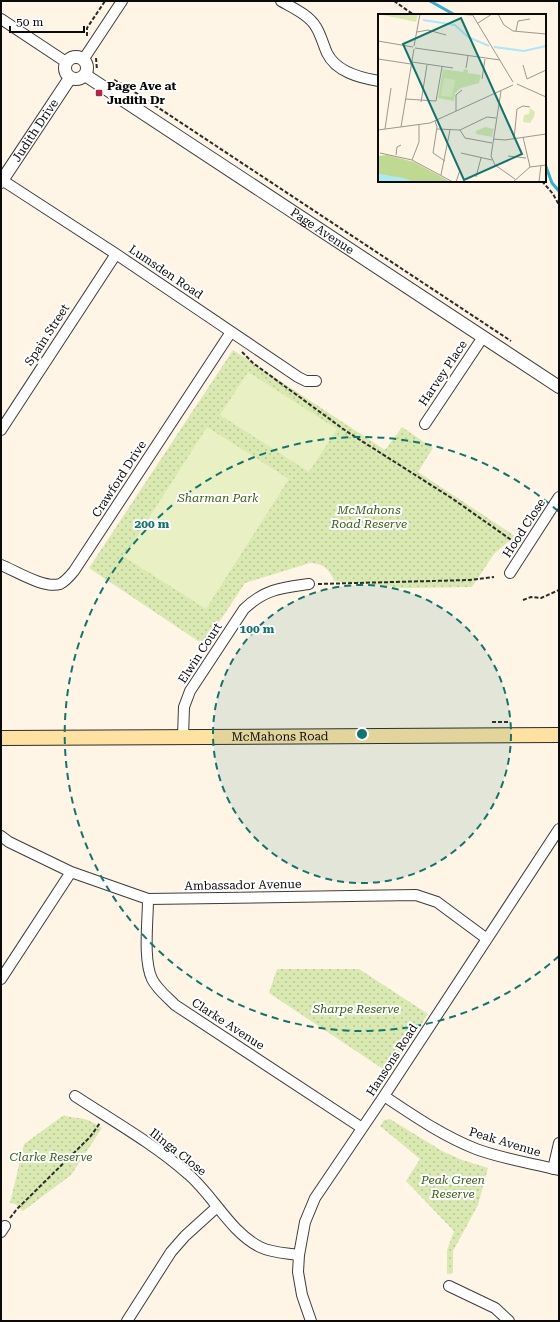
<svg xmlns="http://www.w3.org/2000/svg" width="560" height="1322" viewBox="0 0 560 1322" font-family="'Roboto Serif',serif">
<defs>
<pattern id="park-dots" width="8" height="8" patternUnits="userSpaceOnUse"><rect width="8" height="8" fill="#d9e9b1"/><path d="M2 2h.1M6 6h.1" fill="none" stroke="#b9c697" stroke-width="1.8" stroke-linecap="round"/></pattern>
</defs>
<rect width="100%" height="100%" fill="#fff5e6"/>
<path fill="url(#park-dots)" d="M233,350L385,450L402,427L433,448L418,472L515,536L494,554L472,587L404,588L334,581C330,569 322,563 310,563L245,583L204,645L89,568Z
M277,969H359L428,1014L389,1073L269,993Z
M64,1115C70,1118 77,1117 84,1119C91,1121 96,1124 102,1128L71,1175L23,1211L15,1204L10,1203L24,1144Z
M390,1119L442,1151L462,1160L488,1168L478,1205L453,1251V1273L447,1274V1250L454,1231L406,1181L420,1159L380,1126L384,1120Z"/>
<path fill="#e9f0c3" d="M248,372L337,429L309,472L220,415Z
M207,427L289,479L206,609L124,557Z"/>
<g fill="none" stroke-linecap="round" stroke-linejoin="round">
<path stroke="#31b0cf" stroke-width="3" d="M430,1L455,15
M545,164L552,183L559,191"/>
<defs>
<path id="minor" d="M281,1C293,8 309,15 316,27C321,35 323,44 327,53C336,72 360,78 379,81
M1,19L66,62
M83,60L122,1
M2,180L116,254L298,377L306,381H316
M425,424L483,337
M1,430L116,254
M1,565C16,571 44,589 60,584C66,581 70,576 74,571L231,332
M510,573L559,497
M183,737L184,707L190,691L244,609C265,589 281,588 309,584
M1,836L9,842L71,872L148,899L416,895L437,902L487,939
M148,899C148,921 143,960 152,979C157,989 167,997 175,1005L362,1128
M1,979L71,872
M75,1096C113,1121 154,1144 188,1174C213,1195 230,1232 260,1247C272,1253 286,1253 299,1255
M384,1096C414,1116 443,1136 476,1149C503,1159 531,1163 559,1170
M553,1169L559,1143
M1,1232L5,1226
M449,1286L495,1308L509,1321
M127,1321L171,1252L185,1236L217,1207
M311,1321L302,1295L298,1272L299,1255L305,1222L315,1198L384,1096L559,829"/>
<g id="tertiary">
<circle cx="76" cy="68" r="11"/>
<path id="s1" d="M85,75L559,387"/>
<path id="s2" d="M1,182L70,78"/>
</g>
<g id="secondary">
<path id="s3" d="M1,738L559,735"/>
</g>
</defs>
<use href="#minor" stroke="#3d3d3d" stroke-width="12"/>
<use href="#tertiary" stroke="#3d3d3d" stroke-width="14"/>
<use href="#secondary" stroke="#2c2c2c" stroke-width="16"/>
<path stroke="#2c2c2c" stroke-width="2" stroke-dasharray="4 2" stroke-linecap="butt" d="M394,1L414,15
M87,36V28L105,1
M96,58L97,70
M114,80L124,85L511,341
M542,181L553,194L559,205
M242,352L253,363L346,431L453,499L517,544
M318,584L469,580L494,577
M523,600L531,597L541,598L559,590
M492,722H510
M10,1218L17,1209L90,1137L100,1123"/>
<use href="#minor" stroke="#fff" stroke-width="10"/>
<use href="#tertiary" stroke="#fff" stroke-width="12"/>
<use href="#secondary" stroke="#ffe2a1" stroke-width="14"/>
</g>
<circle cx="362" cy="734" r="149" fill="#0f766e" fill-opacity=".12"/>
<g fill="none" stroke="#0f766e" stroke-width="2" stroke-dasharray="7 5">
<circle cx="362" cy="734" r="149"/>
<path d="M559 956A297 297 0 1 1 559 512"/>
</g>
<rect fill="#ba2148" stroke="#fff" stroke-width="1.5" x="95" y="89" width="8" height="8" rx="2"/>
<g text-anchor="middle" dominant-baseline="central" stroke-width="4" stroke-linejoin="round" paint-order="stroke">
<g font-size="12" font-weight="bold" fill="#0a0a0a" stroke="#fff" text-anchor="start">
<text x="107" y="86">Page Ave at<tspan x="107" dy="14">Judith Dr</tspan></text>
</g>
<g font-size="12" fill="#0a0a0a" stroke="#fff">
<text stroke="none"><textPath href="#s2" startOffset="62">Judith Drive</textPath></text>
<text stroke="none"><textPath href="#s1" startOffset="284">Page Avenue</textPath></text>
<text transform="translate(166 272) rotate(34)">Lumsden Road</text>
<text transform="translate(47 335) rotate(-57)">Spain Street</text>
<text transform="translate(443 373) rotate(-56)">Harvey Place</text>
<text transform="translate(119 479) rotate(-57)">Crawford Drive</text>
<text transform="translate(524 528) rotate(-57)">Hood Close</text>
<text transform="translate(200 653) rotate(-57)">Elwin Court</text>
<text stroke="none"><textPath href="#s3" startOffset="279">McMahons Road</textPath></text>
<text transform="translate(243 885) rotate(-1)">Ambassador Avenue</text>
<text transform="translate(228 1024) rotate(33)">Clarke Avenue</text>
<text transform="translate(392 1060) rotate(-57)">Hansons Road</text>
<text transform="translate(505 1142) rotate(17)">Peak Avenue</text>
<text transform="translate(178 1152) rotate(38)">Ilinga Close</text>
</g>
<g font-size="12" font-style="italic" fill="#37611a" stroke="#fff">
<text x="218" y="498">Sharman Park</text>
<text x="369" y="510">McMahons<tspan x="369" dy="14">Road Reserve</tspan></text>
<text x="356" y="1009">Sharpe Reserve</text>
<text x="51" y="1157">Clarke Reserve</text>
<text x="453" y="1180">Peak Green<tspan x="453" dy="14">Reserve</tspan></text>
</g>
</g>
<g transform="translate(378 14)">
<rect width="168" height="168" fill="#fff5e6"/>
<path d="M9,141L36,148L73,168H36L0,160V142Z" fill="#c0d990"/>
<path d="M0,0H40L38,8ZM65,55L85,58L86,55L90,56V59L103,61L101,69L83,74L77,79L76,87L60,84ZM152,94L157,98L156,103L152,109L145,108L146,101L151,100ZM107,113L116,115L114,123L98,120V117Z" fill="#d9e9b1"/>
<path d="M66,64L77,66L74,83L63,82Z" fill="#e9f0c3"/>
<path d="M0,160L26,164L36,168H0Z" fill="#aaeaf7"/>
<path fill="none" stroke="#aaeaf7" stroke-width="2" d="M45,6L77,11L90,23L111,32M116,33L146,37L168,32"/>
<path fill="none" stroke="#9d978e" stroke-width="1" d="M77,0L94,1M94,0L135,68M120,0L126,11L135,17L168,20M100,9L114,0M138,17L140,7L152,5M39,18L50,16L68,21M0,27L35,33M36,32L42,0M37,34L122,46M0,45L33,50M34,48L75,54M145,51L149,65L168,56M88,54L90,42M104,65L107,45M139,70L168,83M123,77L113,142L117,151L137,165M27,85L58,87L64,53M43,88L49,51M78,97V81L84,76M57,107L59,113L55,139L67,147M23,113L36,35M7,115L13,74M59,115L82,116L109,103L118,104M0,116L52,109L135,71M82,116L87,124L114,129M145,123L152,153M115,125L127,126L168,120M136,125L139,95L145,92L152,93M2,139L34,146L75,168M83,139L114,146M18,141L19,133L23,131M130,142L148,144M34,146L41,128V111M63,161L72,116M98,163L103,144M78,168L82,156M135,168L152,153L168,151M161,168L163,151"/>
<path fill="#0f766e" fill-opacity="0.15" stroke="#0f766e" stroke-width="2" d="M83,4L144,140L86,166L25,30Z"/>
<rect width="168" height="168" fill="none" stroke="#0a0a0a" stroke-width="2"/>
</g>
<circle cx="362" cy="734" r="6" fill="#0f766e" stroke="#fff" stroke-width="2"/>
<g font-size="12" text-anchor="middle" font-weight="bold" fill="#0f766e" stroke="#fff" stroke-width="4" stroke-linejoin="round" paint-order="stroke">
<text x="152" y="528">200 m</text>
<text x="257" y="633">100 m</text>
</g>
<rect width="560" height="1322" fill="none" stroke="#0a0a0a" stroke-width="4"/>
<path d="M10 26v6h74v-6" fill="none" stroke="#0a0a0a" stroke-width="2"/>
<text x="16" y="26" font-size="12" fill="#0a0a0a" stroke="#ffffff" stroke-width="3" paint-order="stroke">50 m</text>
</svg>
